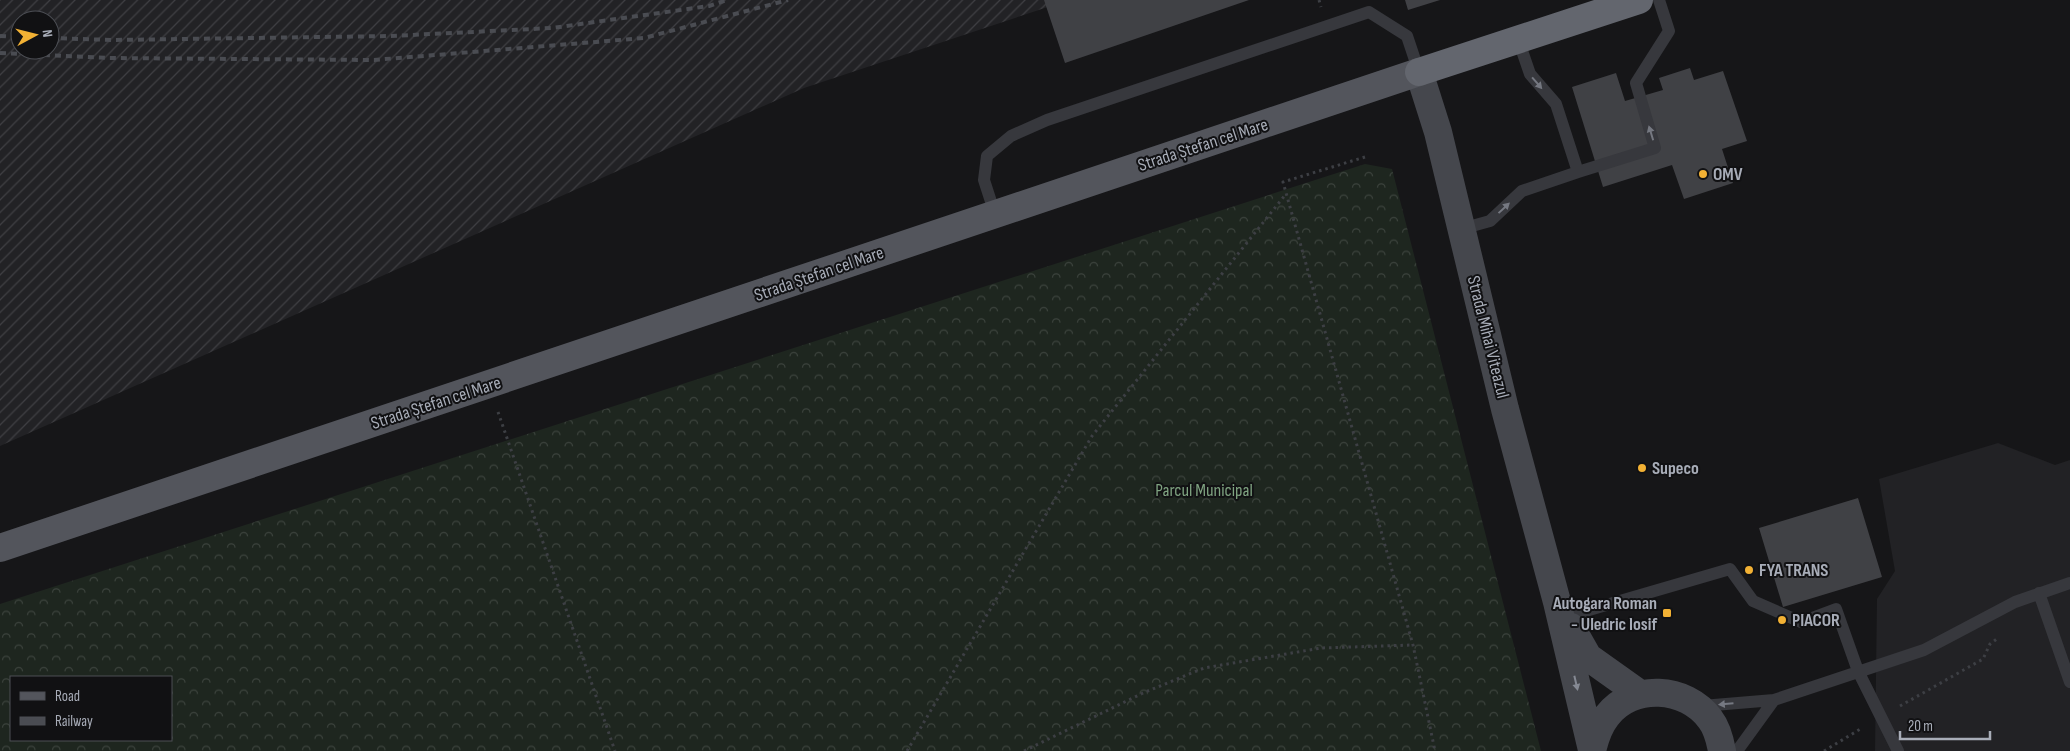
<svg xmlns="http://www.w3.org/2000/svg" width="2070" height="751" viewBox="0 0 2070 751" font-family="'Sofia Sans Condensed',sans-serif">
<defs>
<pattern id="industrial-furrows" width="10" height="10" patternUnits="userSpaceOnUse" patternTransform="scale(1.25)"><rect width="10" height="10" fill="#222225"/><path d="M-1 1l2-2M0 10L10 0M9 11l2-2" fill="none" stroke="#3f3f43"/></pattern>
<pattern id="forest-crowns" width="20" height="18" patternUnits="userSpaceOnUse" patternTransform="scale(1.25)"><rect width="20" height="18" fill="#1e261f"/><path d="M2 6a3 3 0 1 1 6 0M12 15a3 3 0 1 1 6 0" fill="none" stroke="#3c433d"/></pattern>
</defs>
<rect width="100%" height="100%" fill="#161618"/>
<path fill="#222225" d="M1998,443L2055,465L2070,460V751H1875L1877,599L1895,571L1879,479Z"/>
<path fill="url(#industrial-furrows)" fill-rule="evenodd" d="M0,0H1069L804,88L0,446ZM20,20H50V50H20Z"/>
<path fill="url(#forest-crowns)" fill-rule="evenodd" d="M1365,164L1392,169L1541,751H0V604ZM11,677H171V740H11Z"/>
<path fill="#404145" d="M1044,0H1249L1065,63Z
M1405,0H1440L1408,10Z
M1690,68L1694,80L1723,71L1747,141L1722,149L1733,183L1684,199L1672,165L1603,187L1572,87L1616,73L1625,101L1663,90L1659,78Z
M1858,498L1882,577L1783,607L1759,528Z"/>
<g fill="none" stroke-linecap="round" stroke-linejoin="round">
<path stroke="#3d3f44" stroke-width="3" stroke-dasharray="2.5 4" stroke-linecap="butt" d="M1319,0L1321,7
M1365,157L1283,182L1413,645L1435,751
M498,412L615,751
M1900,706L1983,659L1990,644L1998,638
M907,751L1092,436L1286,194
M1024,751L1143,693L1204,668L1321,648L1413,645
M1824,751L1862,728"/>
<path stroke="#37383d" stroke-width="12" d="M1518,39L1530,74L1556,104L1578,172
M995,214L984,180L987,156L1011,136L1047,120L1369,12L1407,36L1419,72
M1461,229L1490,221L1522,191L1578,172L1655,148L1636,83L1669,31L1659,0
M2039,593L2070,682
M1565,617L1730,569L1753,601L1801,622L1836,609L1858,671L1898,751
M1699,705L1702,706L1774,700L1924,650L2015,602L2070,583
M1737,751L1774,700"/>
<path stroke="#45474d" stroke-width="28" d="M1419,72L1438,132L1505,409L1557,602L1592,750
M1571,627L1588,657L1640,694
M1592,751C1595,738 1599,726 1607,716C1632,683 1686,686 1710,719C1717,728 1720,740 1722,751"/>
<path stroke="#53555c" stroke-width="28" d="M0,548L1419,72"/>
<path stroke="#63666e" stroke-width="28" d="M1419,72L1639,0"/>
<path stroke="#4a4c52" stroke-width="4" stroke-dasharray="6 5" stroke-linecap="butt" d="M0,36L20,37
M50,38L113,40L391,36L552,28L709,6L727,0
M0,53L108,58L374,60L644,38L788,0"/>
</g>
<defs><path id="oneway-solid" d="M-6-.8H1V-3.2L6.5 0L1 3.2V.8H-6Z" transform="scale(1.25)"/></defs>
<g fill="#757881">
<use href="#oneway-solid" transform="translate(1537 83) rotate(49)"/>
<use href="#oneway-solid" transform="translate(1651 133) rotate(-107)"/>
<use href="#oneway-solid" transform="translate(1504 208) rotate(-43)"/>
<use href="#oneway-solid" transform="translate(1726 704) rotate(175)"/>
</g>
<use fill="#858993" href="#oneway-solid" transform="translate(1576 683) rotate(77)"/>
<g fill="#f2b134" stroke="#111113" stroke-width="2">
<circle cx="1703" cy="174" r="5"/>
<circle cx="1642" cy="468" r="5"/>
<circle cx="1749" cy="570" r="5"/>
<rect x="1662" y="608" width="10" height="10" rx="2.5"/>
<circle cx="1782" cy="620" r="5"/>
</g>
<g text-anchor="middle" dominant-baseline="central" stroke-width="4" stroke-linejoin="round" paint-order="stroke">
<g font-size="18" fill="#a8adb8" stroke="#111113">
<text transform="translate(1203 145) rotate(-18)">Strada Ștefan cel Mare</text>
<text transform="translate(819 274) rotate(-19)">Strada Ștefan cel Mare</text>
<text transform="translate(1488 337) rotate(76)">Strada Mihai Viteazul</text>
<text transform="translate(436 403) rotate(-18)">Strada Ștefan cel Mare</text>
</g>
<g font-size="18" font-weight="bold" fill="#a8adb8" stroke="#111113" text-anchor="start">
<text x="1713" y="174">OMV</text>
<text x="1652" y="468">Supeco</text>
<text x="1759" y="570">FYA TRANS</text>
<text x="1657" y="603" text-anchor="end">Autogara Roman<tspan x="1657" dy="21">- Uledric Iosif</tspan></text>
<text x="1792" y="620">PIACOR</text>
</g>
<g font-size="18" fill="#7fa381" stroke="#111113">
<text x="1204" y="490">Parcul Municipal</text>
</g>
</g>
<rect x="10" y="676" width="162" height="65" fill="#111113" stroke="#4d4f55"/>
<rect x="20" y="692" width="25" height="8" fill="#53555c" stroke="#4d4f55"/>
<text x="55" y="701" font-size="15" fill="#a8adb8">Road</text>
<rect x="20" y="717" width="25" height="8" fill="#4a4c52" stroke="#4d4f55"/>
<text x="55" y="726" font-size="15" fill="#a8adb8">Railway</text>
<g transform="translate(35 35) rotate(83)"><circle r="24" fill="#111113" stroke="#4d4f55"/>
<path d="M0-4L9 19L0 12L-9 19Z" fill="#f2b134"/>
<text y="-8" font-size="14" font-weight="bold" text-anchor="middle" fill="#a8adb8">N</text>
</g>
<path d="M1900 731v8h90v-8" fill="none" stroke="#a8adb8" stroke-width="2.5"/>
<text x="1908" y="731" font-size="15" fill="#a8adb8" stroke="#111113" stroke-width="4" paint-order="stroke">20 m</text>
</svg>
